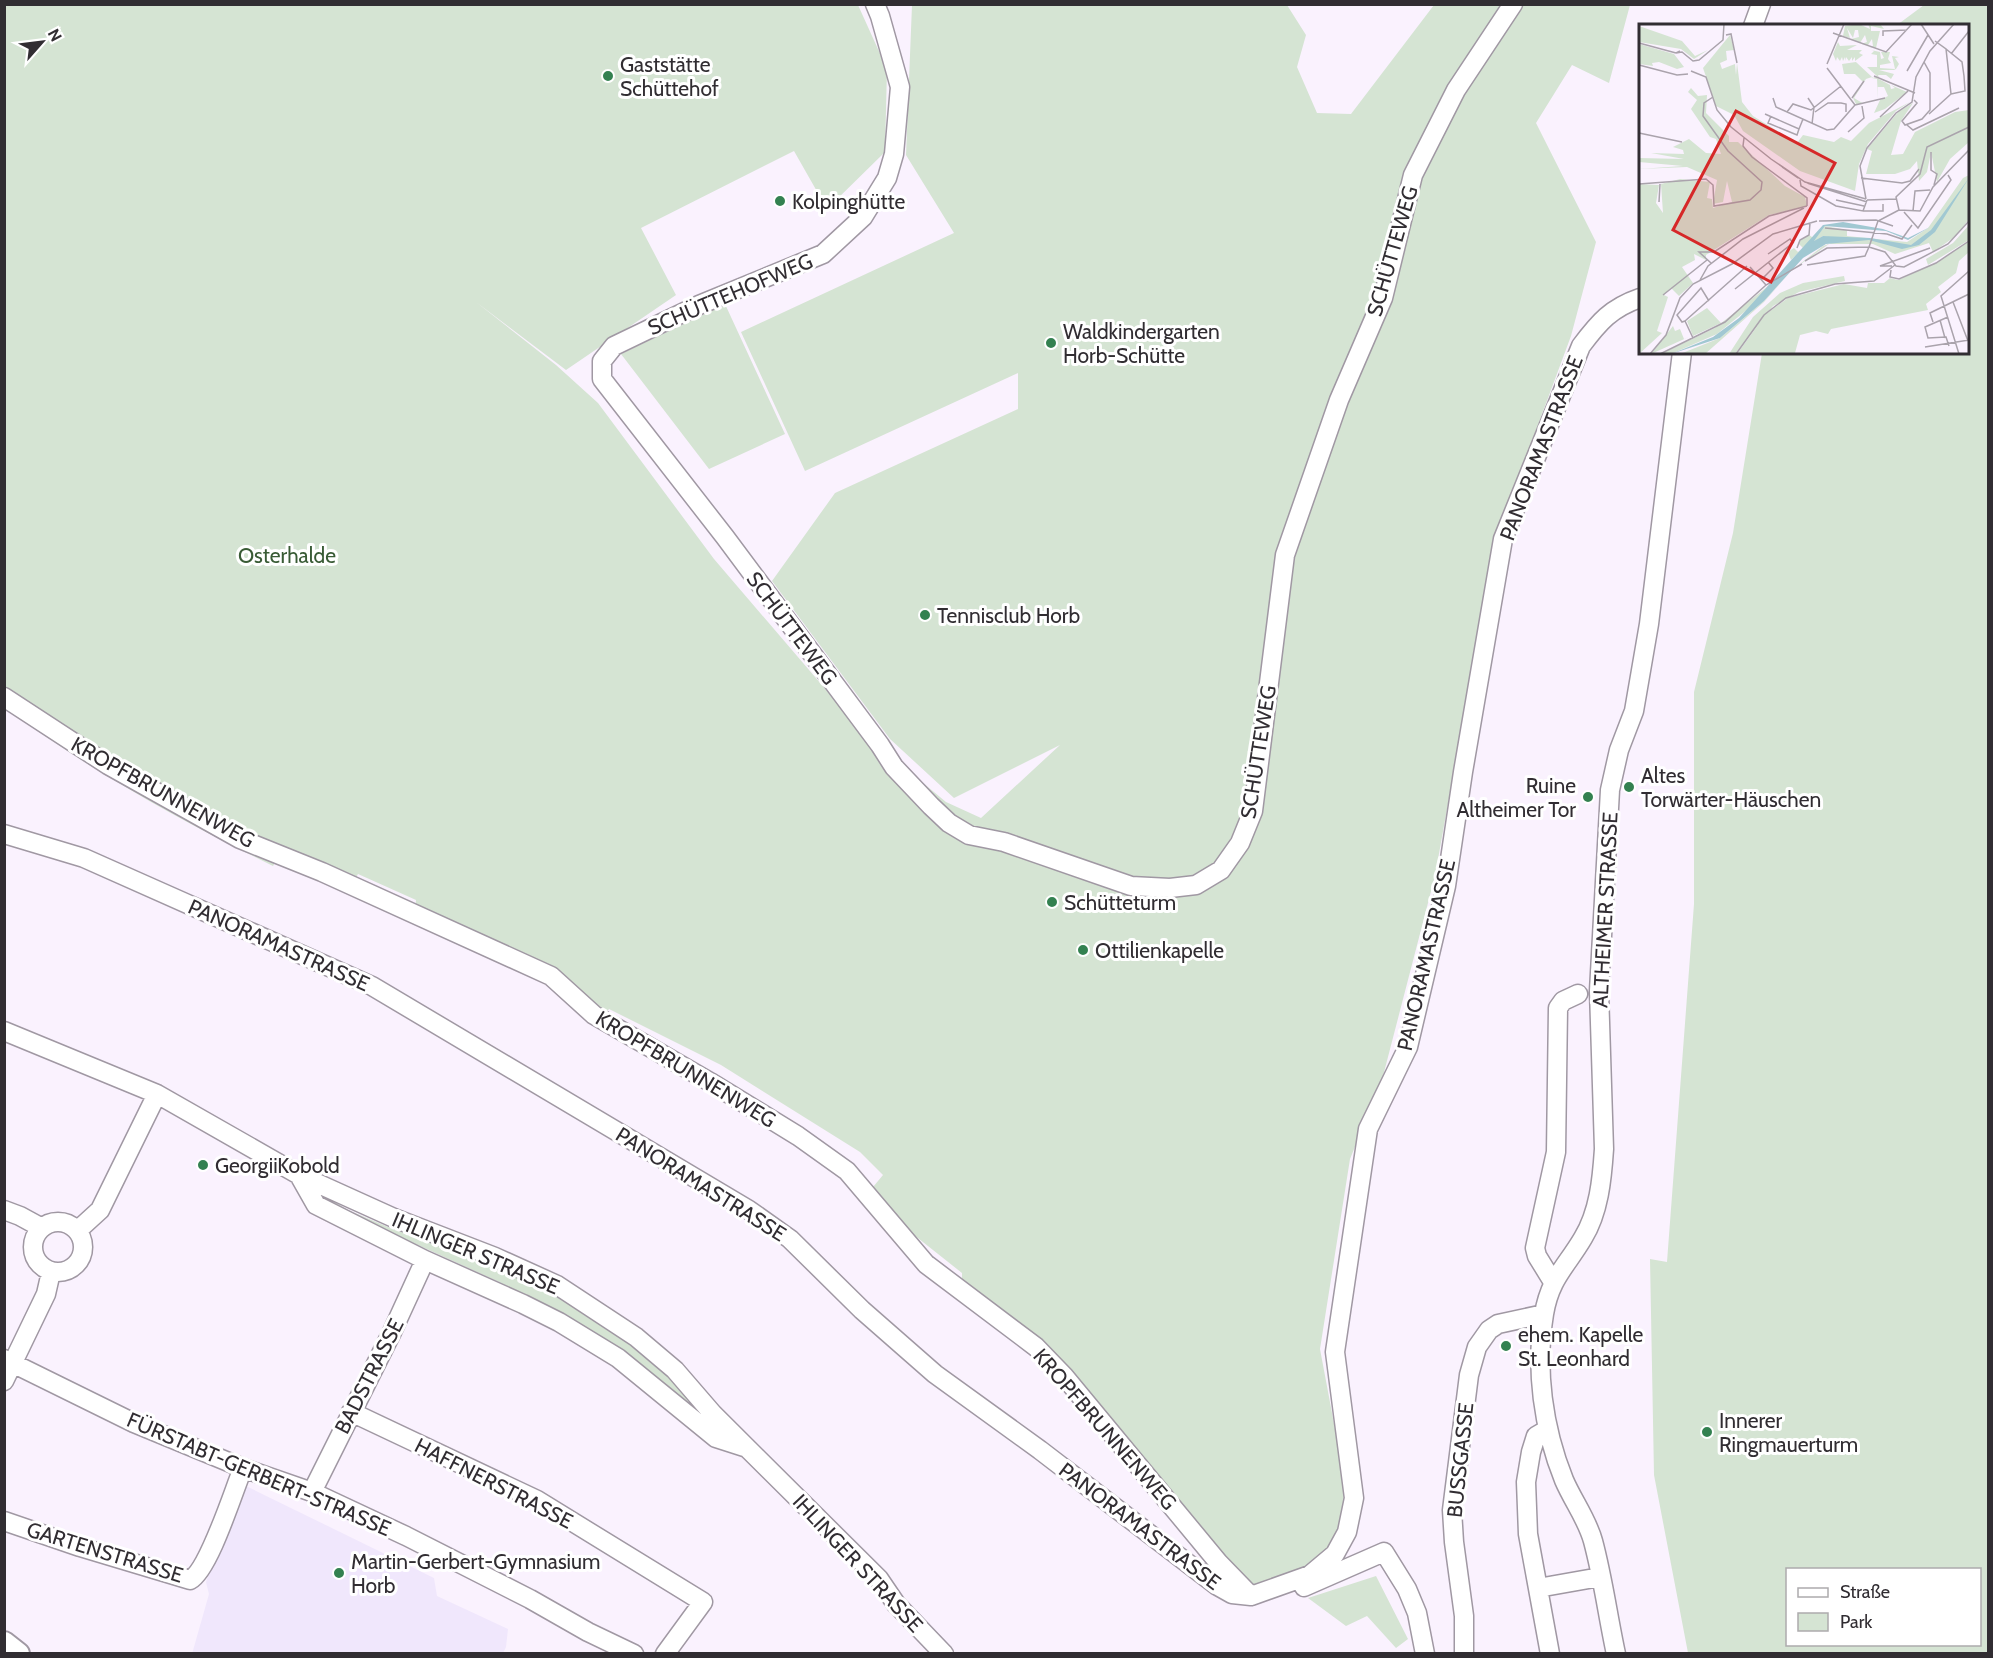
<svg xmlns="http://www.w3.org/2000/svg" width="1993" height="1658" viewBox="0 0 1993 1658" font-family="Cabin,sans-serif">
<rect width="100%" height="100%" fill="#faf2fe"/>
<path fill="#f0e7fc" d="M244,1485L434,1578L437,1596L508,1629L506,1647L503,1653L192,1654L209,1594L206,1582L217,1548Z"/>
<path fill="#d5e4d3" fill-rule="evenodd" d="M5,5H858L887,69L885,152L827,209L794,151L641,228L676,295L566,370L476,302L556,365L598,403L714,559L863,733L946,802L981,818L1060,745L954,798L890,739L772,581L835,493L1018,409V373L805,471L741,332L954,233L906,155L912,5H1287L1306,35L1297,67L1317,113L1351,114L1434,5H1630L1609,83L1572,65L1536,123L1596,242L1571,336L1495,541L1435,876L1382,1080L1350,1159L1320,1349L1344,1477L1346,1500L1337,1534L1307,1576L1240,1594L1047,1347L962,1279V1273L909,1231L873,1187L883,1175L860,1152L721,1065L609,1009L602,1019L527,972L415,910L416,900L358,874L354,881L283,850L273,866C179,820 90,770 5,708Z
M1924,5H1988V1653H1688L1654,1475L1650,1259L1667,1262L1694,904V692L1733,533L1762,353L1968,352V26L1897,25ZM1788,1570H1980V1644H1788Z
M725,304L785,434L709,469L621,354Z
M319,1193L348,1210L388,1227L468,1254L558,1295L641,1350L677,1384L715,1429L600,1339L499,1282L420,1246L343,1214L318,1196Z
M1376,1576L1408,1639L1396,1648L1367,1616L1346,1626L1308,1598Z"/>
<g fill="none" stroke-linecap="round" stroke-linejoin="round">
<defs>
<path id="minor" d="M875,4L880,16L900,87L894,154L887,178L863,217L823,254L699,305L614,346L602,361V379L725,537L880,745L894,767L931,806L949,823L969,835L1004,842L1131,886L1170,888L1196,885L1221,870L1240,843L1253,811L1285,555L1339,400L1383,298L1413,175L1456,90L1513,4
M1753,26L1761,4
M4,697L108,765L240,839L322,872L551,976L594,1015L710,1082L798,1136L847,1171L926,1264L1036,1347L1064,1376L1218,1562L1251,1596
M4,834L84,858L372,986L749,1210L790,1239L862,1310L935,1374L1040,1450L1216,1585L1232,1594L1251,1596L1310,1575L1335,1554L1347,1532L1354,1498L1335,1352L1368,1129L1408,1047L1446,886L1463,772L1503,539L1581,346C1599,322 1611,308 1640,298
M4,1031L157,1094L299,1175L394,1218L495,1257L557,1285L636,1337L675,1370L713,1414L879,1579L896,1604L944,1654
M299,1175L316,1205L425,1260L523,1304L559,1322L618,1358L716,1438L744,1447
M4,1210L20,1216L42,1228
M33 1247a25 25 0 1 1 50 0a25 25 0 1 1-50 0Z
M77,1231L100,1210L157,1094
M1553,1282L1537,1256L1535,1248L1556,1152L1558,1008L1563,1001L1578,994
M4,1359L134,1423L243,1468L312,1492L406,1536L530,1599L588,1632L634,1654
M4,1381L46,1294L51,1272
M351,1412L537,1500L703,1602L665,1654
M1548,1429L1536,1436L1531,1452L1526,1482L1528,1534L1550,1654
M312,1492L392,1332L425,1260
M4,1521L80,1547L190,1580C209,1570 233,1492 243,1468
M1304,1587L1384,1552L1407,1589L1417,1613L1425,1654
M1538,1588L1600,1577
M1464,1654V1616L1454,1542L1452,1510L1469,1375L1477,1347L1489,1330L1498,1324L1544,1314
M1616,1654C1608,1617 1603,1578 1593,1541C1587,1519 1573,1501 1564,1480C1543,1428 1535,1369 1544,1314C1550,1278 1566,1267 1583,1238C1599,1212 1602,1179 1604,1149L1599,991L1610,790L1619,750L1634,711L1649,624L1682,352"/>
<path id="major" d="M4,1643L18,1654"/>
</defs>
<use href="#minor" stroke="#a098a3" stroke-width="21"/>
<use href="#major" stroke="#a098a3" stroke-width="26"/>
<use href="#minor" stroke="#fff" stroke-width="18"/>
<use href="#major" stroke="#fff" stroke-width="22"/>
</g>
<g fill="#338150" stroke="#fff" stroke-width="2">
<circle cx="608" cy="76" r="6"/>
<circle cx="780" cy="201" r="6"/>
<circle cx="1051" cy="343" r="6"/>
<circle cx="925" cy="615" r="6"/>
<circle cx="1629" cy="787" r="6"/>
<circle cx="1588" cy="797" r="6"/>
<circle cx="1052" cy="902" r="6"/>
<circle cx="1083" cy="950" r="6"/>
<circle cx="203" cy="1165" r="6"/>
<circle cx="1506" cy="1346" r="6"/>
<circle cx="1707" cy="1432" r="6"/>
<circle cx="339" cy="1573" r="6"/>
</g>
<g text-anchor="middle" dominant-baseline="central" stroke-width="6" stroke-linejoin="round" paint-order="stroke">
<g font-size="21" fill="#312d32" stroke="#fff" text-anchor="start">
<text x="620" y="64">Gaststätte<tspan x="620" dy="24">Schüttehof</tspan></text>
<text x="792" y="201">Kolpinghütte</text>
<text x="1063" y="331">Waldkindergarten<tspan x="1063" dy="24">Horb-Schütte</tspan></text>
<text x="937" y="615">Tennisclub Horb</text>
<text x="1641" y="775">Altes<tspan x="1641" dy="24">Torwärter-Häuschen</tspan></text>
<text x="1576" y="785" text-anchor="end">Ruine<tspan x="1576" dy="24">Altheimer Tor</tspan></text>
<text x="1064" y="902">Schütteturm</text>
<text x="1095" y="950">Ottilienkapelle</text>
<text x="215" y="1165">GeorgiiKobold</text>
<text x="1518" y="1334">ehem. Kapelle<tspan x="1518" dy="24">St. Leonhard</tspan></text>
<text x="1719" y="1420">Innerer<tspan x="1719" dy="24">Ringmauerturm</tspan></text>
<text x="351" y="1561">Martin-Gerbert-Gymnasium<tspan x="351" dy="24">Horb</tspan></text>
</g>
<g font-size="21" fill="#312d32" stroke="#fff">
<text transform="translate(1392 251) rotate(-74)">SCHÜTTEWEG</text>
<text transform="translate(730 294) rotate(-23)">SCHÜTTEHOFWEG</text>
<text transform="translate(1541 448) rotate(-69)">PANORAMASTRASSE</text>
<text transform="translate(792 628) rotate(53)">SCHÜTTEWEG</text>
<text transform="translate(1258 752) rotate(-81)">SCHÜTTEWEG</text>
<text transform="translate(163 792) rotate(29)">KROPFBRUNNENWEG</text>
<text transform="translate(1605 910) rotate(-87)">ALTHEIMER STRASSE</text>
<text transform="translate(279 945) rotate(24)">PANORAMASTRASSE</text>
<text transform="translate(1426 955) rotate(-77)">PANORAMASTRASSE</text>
<text transform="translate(686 1069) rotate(31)">KROPFBRUNNENWEG</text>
<text transform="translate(701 1184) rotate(32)">PANORAMASTRASSE</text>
<text transform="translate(476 1253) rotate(23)">IHLINGER STRASSE</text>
<text transform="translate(369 1376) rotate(-63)">BADSTRASSE</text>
<text transform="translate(1105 1429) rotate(49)">KROPFBRUNNENWEG</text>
<text transform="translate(1460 1460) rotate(-84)">BUSSGASSE</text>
<text transform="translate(259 1474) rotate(23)">FÜRSTABT-GERBERT-STRASSE</text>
<text transform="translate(494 1483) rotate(27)">HAFFNERSTRASSE</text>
<text transform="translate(1140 1526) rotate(37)">PANORAMASTRASSE</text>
<text transform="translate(105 1552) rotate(17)">GARTENSTRASSE</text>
<text transform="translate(858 1563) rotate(47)">IHLINGER STRASSE</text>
</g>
<g font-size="21" fill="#395b35" stroke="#fff">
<text x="287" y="555">Osterhalde</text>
</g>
</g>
<g transform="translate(1639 24)">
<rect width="330" height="330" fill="#faf2fe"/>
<path d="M220,0L231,5L229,0H241L245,5L232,2V7H241L237,24L230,23L234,22L233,15L229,21L222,20L228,18L226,11L221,19L212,15L220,13L219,6H216L214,14L208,4L211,14L204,12L206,2ZM0,2L43,17L56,32L69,26L55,35L42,25L0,18ZM91,11L95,26L87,27L88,36L81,39L83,45L96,40L97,51L98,39L103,78L114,92L158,119L164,111L195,118L202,113L212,117L230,99L271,78L257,87L229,120L220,140L216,167L161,147L104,107L95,91L77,82L64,44ZM199,18L201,22L218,21L208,26H223L220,29L224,31L216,37V33L213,37V33L210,37L207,33V37L206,33L204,37L203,33L201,37L198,33L197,37L194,30ZM0,20L35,30L45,43L38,45L20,38L13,39L14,42L0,40ZM232,26L241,28L242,35L245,34L242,28H251L249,35L252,39L241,41V44L256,45L253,32L260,33L256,34L260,40L257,45L255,46H240L255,50L252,55L247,51H239L240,54L228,43H238V31L232,30L235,27ZM217,38L234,54L236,53L251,61L252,65L256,64L252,61L268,68L246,85L235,89L241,76L249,72L245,63H238L239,76L238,55L233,54V53L227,55L215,74L225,80H217L214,74L224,58L216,50H205L203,40ZM52,64L59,72L68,71L67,89L90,112V118H99L146,162L166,173L168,182L130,191L67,231V236L55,230L56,236L43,243L54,259L40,272L32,264L25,271L29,273L18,307L23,309L0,330V160L20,161L17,179L24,189L22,160L41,155L71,158L68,174L73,175L74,184L93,178L88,157L84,178L74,180L78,156L48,143L0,145L44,142L0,138V134L45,135L12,129L45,130L44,126L34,123L50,115L67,129L82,130L77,115L71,113L52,85L58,76L49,68ZM274,79L262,97L252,131L264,130L276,108L316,88L330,86V118L311,135L298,158L292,128L288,148L280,157L278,137L271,145L256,150H227L233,127L228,125L260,87ZM330,151V195L317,212L294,228L290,219L256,230L234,220H190L152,247L184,222L197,217L206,216L184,212L176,217L173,215L145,243L152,236L149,228L155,224L159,228L164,224L159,219L163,215L170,211L176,215L186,202L208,206V212L268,218L289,204L324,154ZM330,201V216L289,241L287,235L314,219ZM330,217V228L320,237L317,249L299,263L302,268L287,280L289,286L192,305L189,310L177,307L161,311L156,329L98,330L127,290L149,274L205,260L228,264L229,259H245L251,254L259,256L297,239ZM205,252L206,257L160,268L134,282L96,330H90L114,293L141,269L164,259ZM147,253L125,278L66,330H41L81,314L125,277ZM133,259L114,281L78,310L32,330H22L76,304ZM68,284L82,299L54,312L48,297ZM34,302L36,307L41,305L45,315L52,312L12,330Z" fill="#d5e4d3"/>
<path d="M330,154L296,208L280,221L263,225L230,216L187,220L164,234L125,277L81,314L32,330L74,313L100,294L184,201L204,198L244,205L269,214L291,203L269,216L247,207L186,202L175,217L184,212L231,214L272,221L292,206Z" fill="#a1c8d2"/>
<path fill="none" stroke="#aaa3ac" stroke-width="1.5" d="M282,0L295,20M194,9L247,28L273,0M87,11L92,10L98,39M244,12V7L268,6M0,19L37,29M307,25L323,38L325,52L326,67L312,70M41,27L37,29L43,28L54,37L60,36L84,16L85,0M312,30L330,7M188,40L205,0M0,41L38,51L49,50M52,47L67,53L78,86L92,103L132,135L166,158L227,175M268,47L289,11M235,52L276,69M134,74L137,83L188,106L195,105L216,81L188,44M169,74L175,83L173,100M213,74L225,57M275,76L278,79L263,97L266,101L283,95L291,86V49L285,38M216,81L246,74M148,88L154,80L172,86L202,62M176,88L189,79H202L207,80V88M126,90L160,105L164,95M290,90L312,70L307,25L296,17M132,92L129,99L158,111L160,105M241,93L269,67M268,101L274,106L320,84M209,108L225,94L223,82M0,109L43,118M105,114L104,122L113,133L168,174V182M292,128V146L298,150L295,161M143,143L159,154M222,154L263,159L271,157L280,145M161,156L162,162L197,182L224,187L228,176M168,159L228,178M0,160L67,155L74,161L75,182L111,176L122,166L123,158L89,127L64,92L65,79L74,73M227,175L221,142L228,124L257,89L273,78L277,53L291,27L315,0M197,176L225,182M228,176L257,175M20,178L21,160M260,186L257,173L281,150L288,123L330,103M260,186L281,187L294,163L330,126M224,187H244V180M274,187L276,167L291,166M265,188L279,204L312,156L309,151M180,197L237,196L254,202M186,204L248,210L263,215L273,201M230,223L239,197L260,186M158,224L161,216L170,211L171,199M129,230L151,215L154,219M166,237L188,224L230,223L246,228L257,242L265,243L309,220L330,197M72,239L60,228H75L130,192L168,182M168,241L226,232L230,223M253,242H241L291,224M111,243L127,261M252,246L251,253L260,255L297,239L330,217M61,256L69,242L104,215L165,184M122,256L134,244L129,238M96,265L155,218M24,271L68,236M314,278L329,317M309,293L286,303L289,314L307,313L310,322M301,296L306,314M46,297L108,242M46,297L43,298L38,291L62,264L70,277M46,297L54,314M294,298L291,289L330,270M286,323L330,316M11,330L27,311L41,274L54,260L93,240L134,210L178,197M21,330L86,298L127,261L163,240M97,330L125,291L147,274L196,260L235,257L256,241M320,330L302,272L330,247"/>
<path fill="#d62828" fill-opacity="0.15" stroke="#d62828" stroke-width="3" d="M97,87L196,139L132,258L34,206Z"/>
<rect width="330" height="330" fill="none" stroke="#312d32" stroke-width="3"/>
</g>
<rect width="1993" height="1658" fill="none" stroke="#312d32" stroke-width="12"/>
<rect x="1786" y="1568" width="195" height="78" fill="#ffffff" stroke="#adabad" stroke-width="1.5"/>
<rect x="1798" y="1588" width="30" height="9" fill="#ffffff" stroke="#adabad" stroke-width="1.5"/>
<text x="1840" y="1598" font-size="18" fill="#312d32">Straße</text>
<rect x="1798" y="1613" width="30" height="18" fill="#d5e4d3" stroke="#adabad" stroke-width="1.5"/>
<text x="1840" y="1628" font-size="18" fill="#312d32">Park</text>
<g transform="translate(42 42) rotate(62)" stroke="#ffffff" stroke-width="4.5" paint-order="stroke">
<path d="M0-4.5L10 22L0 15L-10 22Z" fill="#312d32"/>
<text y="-9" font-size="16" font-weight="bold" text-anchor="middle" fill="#312d32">N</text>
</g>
</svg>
